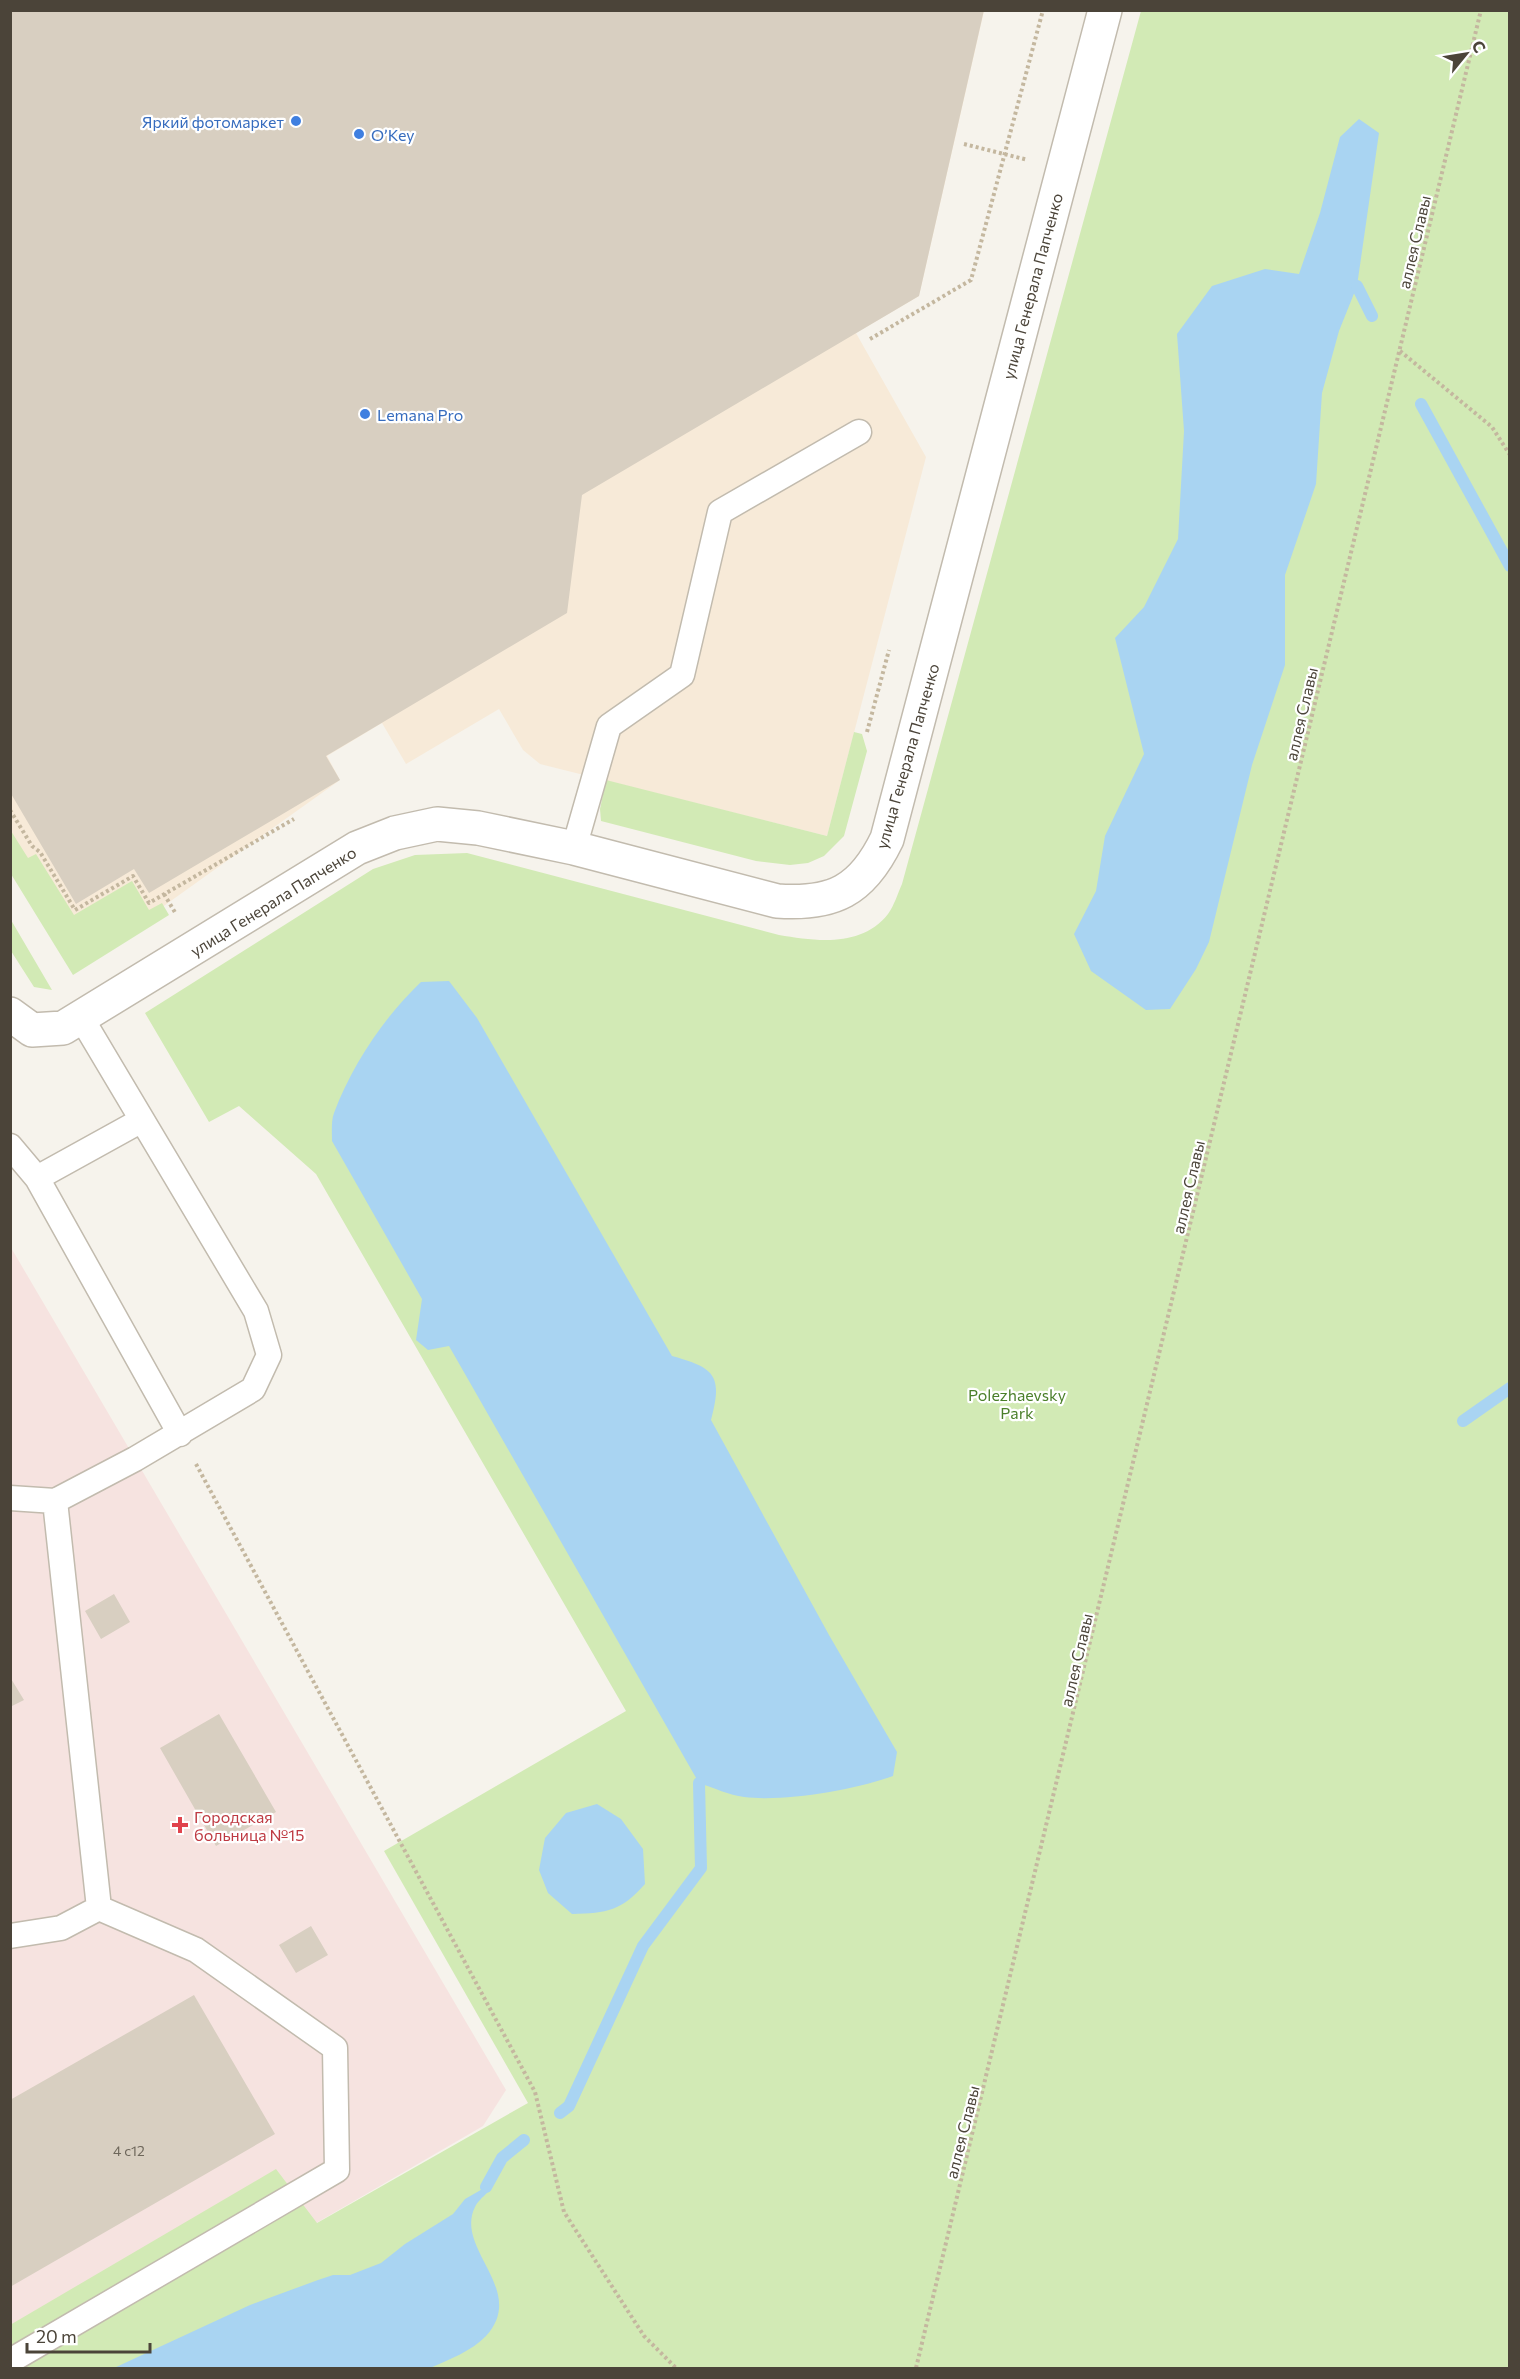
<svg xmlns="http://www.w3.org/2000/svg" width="1520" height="2379" viewBox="0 0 1520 2379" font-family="Commissioner,sans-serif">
<rect width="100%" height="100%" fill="#f6f3ec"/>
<path fill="#f7ead8" d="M10,11H984L919,296L856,333L926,457L827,836L540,764L523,750L499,709L406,764L382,723L327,756L340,780L73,971L11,865Z"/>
<path fill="#f6e3e0" d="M10,1246L506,2090L483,2126L67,2368H11Z"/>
<path fill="#d2eab5" d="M1141,11H1509V2368H11L10,2325L276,2169L317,2223L528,2103L384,1851L626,1711L316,1174L239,1106L209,1122L145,1013L373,869L415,855L467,853L779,935C816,941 861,948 888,914C894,906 898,893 902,884Z
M854,732L862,734L867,751L844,836L824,856L808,863L790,865L756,861L601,821L600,809L606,780L827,836Z
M11,831L28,858L36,854L74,915L132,881L149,910L162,903L169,915L73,975L11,874Z
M11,920L52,990L34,987L11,951Z"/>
<path fill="#a9d4f2" d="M1359,119L1379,133L1357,286L1339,331L1322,393L1316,484L1285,575V665L1252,765L1209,942L1196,969L1170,1009L1146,1010L1091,971L1074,934L1096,891L1105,836L1144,754L1115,638L1144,607L1178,539L1184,431L1177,334L1212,286L1265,269L1299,274L1320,213L1340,137Z
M449,981L477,1018L672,1356C715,1368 723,1375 711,1420L829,1635L897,1752L893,1776C854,1790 785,1802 744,1797C729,1795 714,1788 699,1783L449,1346L428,1350L416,1340L422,1299L332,1141C332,1133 331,1121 334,1113C352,1065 384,1017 421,982Z
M597,1804L621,1819L643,1849L645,1884C621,1911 608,1913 572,1914L548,1893L539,1870L545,1838L566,1813Z
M486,2187L487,2193C483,2197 477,2202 475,2207C454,2249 528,2290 486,2336C472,2351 448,2360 430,2368H114L250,2305L318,2280L333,2275H350L381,2263L405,2244L453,2214L465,2199Z"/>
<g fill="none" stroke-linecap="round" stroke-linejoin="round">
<path stroke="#a9d4f2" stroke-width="12" d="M1357,286L1372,316
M1421,404L1510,566
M1463,1421L1510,1388
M560,2113L569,2106L643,1946L701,1868L699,1783
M486,2187L502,2158L524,2140"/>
</g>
<path fill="#d8cfc1" d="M10,10H984L919,296L582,495L567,613L326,756L340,780L149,893L134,869L76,904L10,792Z
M114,1594L130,1622L101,1639L85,1611Z
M10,1677L24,1700L10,1707Z
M219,1714L276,1812L216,1846L160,1748Z
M311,1926L328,1955L296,1973L279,1945Z
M194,1995L275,2134L10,2287V2100Z"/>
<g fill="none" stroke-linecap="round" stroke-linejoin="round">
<defs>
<path id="lane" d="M574,848L609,726L682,675L720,512L859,432
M10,1146L37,1178L180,1434
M37,1178L142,1120
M10,1498L55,1501L135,1459L253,1389L269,1355L256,1311L82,1019
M10,1936L61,1928L99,1908
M10,2361L337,2170L335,2048L196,1950L99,1908L55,1501"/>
<path id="street" d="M10,1014L32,1030L63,1028L357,848L395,833L437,824L478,828L574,848L777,901C833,905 862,891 887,839L1105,10"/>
</defs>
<use href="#lane" stroke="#c2bbae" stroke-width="27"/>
<use href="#street" stroke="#c2bbae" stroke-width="36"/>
<path stroke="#c4b79f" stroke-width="4" stroke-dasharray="3 3" stroke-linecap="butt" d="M964,144L1028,160
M870,339L971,280L1043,10
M1400,351L1492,427L1510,455
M867,732L889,650
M10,810L32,846L40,852L75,910L133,876L149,903L294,819
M164,894L176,914
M196,1464L535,2092L564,2212L644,2336L676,2368
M916,2368L1481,10"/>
<use href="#lane" stroke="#fff" stroke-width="24"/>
<use href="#street" stroke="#fff" stroke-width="33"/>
</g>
<g fill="#3f7fe0" stroke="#fff" stroke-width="2">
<circle cx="296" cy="121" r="6"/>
<circle cx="359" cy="134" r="6"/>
<circle cx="365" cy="414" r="6"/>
</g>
<path fill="#e0444e" stroke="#fff" stroke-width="2" d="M177 1816h6v6h6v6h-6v6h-6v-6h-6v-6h6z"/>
<g text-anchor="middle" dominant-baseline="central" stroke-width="4.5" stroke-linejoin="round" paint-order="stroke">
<g font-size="14" fill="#6e675b">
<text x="129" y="2150">4 с12</text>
</g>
<g font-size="16" fill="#366cbe" stroke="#fff" text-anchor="start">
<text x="284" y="121" text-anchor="end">Яркий фотомаркет</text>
<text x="371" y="134">O’Key</text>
<text x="377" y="414">Lemana Pro</text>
</g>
<g font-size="16" fill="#4b4439" stroke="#fff">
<text transform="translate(1414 242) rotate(-77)">аллея Славы</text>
<text transform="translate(1032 286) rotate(-75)">улица Генерала Папченко</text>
<text transform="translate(1301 714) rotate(-77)">аллея Славы</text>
<text transform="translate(907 756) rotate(-74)">улица Генерала Папченко</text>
<text transform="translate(273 901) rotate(-32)">улица Генерала Папченко</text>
<text transform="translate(1188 1187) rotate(-77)">аллея Славы</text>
<text transform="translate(1076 1660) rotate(-77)">аллея Славы</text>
<text transform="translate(962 2132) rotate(-76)">аллея Славы</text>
</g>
<g font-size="16" fill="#4a7f2a" stroke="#fff">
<text x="1017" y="1394">Polezhaevsky<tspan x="1017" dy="18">Park</tspan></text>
</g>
<g font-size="16" fill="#be3a42" stroke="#fff" text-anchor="start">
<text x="194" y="1816">Городская<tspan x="194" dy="18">больница №15</tspan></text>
</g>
</g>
<rect width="1520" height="2379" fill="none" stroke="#4b4439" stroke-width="24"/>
<g transform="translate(1466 54) rotate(60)" stroke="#ffffff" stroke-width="4.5" paint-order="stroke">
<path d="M0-4.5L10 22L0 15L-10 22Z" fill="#4b4439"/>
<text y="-9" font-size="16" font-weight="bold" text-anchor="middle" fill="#4b4439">С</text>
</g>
<path d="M27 2343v9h123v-9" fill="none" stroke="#4b4439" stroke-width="3"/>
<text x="36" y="2343" font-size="18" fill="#4b4439" stroke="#ffffff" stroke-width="4.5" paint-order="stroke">20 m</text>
</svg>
